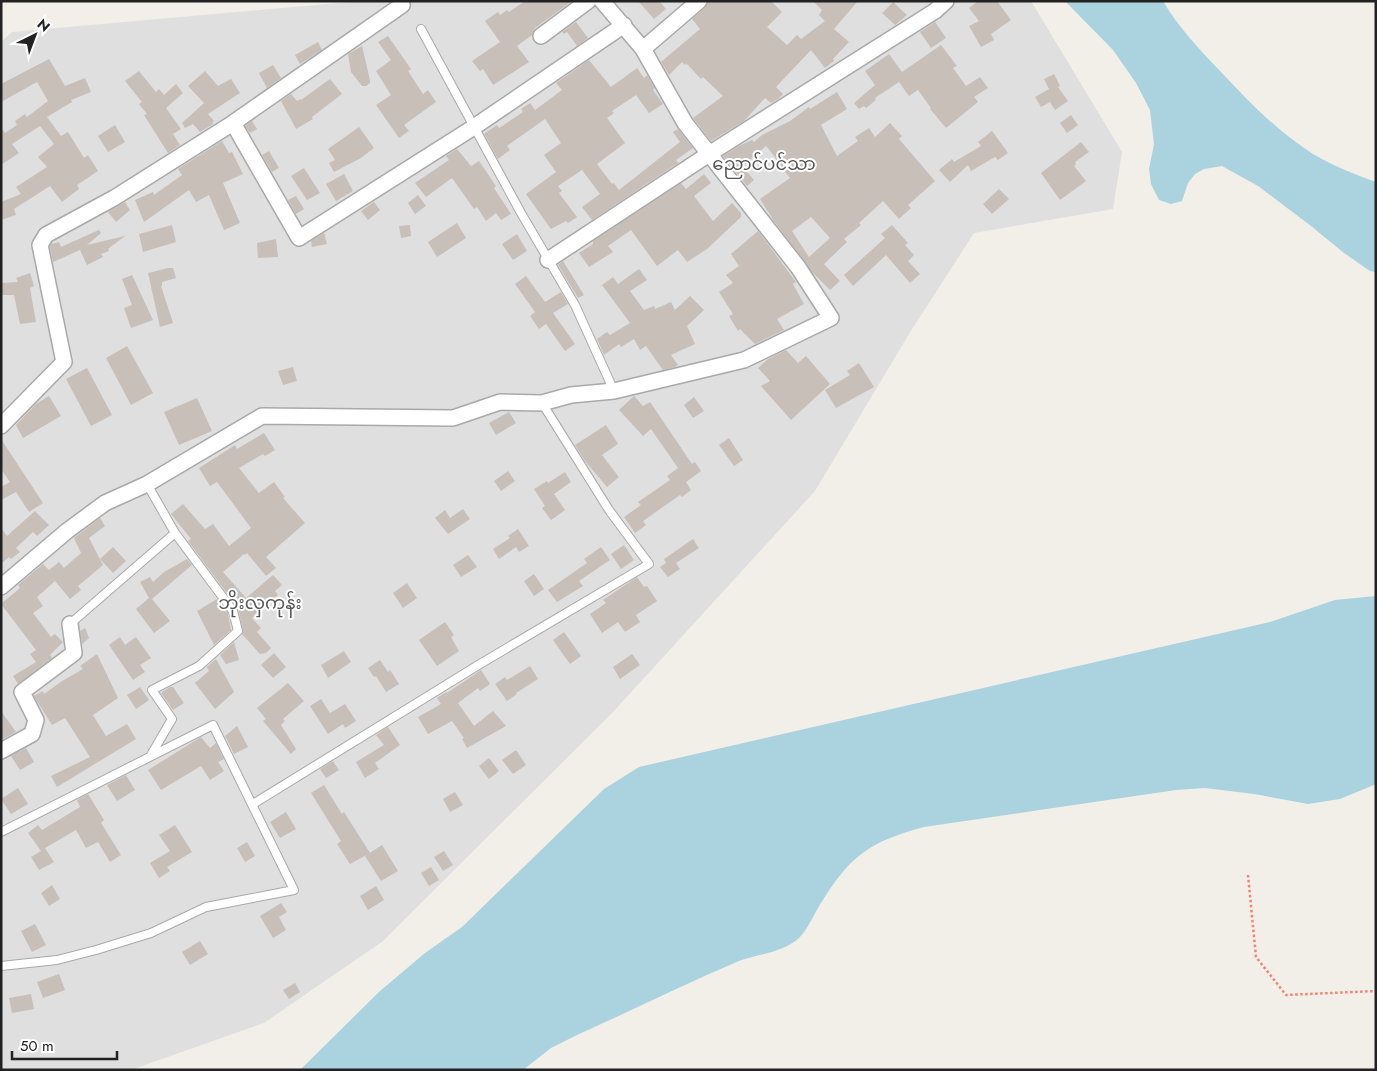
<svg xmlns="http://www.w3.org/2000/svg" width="1377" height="1071" viewBox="0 0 1377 1071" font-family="Jost,'Noto Sans Myanmar',sans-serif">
<rect width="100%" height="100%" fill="#f2efe9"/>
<path fill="#e0dfdf" d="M361,1H1031L1122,152L1113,209L974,233L909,334L815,491L613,712L383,941L264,1023L131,1070H1V42L12,32Z"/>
<path fill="#aad3df" d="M1065,1H1163C1179,28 1200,50 1221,72C1249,102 1278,132 1313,154C1333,166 1354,174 1376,182V272L1370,271L1344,253L1311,226L1258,186L1222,166L1204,169L1195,174L1188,183L1182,201L1171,204L1159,200L1151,184L1149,169L1154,144L1150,110L1136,83L1113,50Z
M1376,596V784L1374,785L1340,799L1308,804L1254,794L1205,788L1176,790L924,827C869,842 851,855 821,903C815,912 807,931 799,938C782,953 758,954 739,961C684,984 631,1011 577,1035L551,1048L523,1070H300L380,991L425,953L462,927L604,789L639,767L1270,622L1335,600Z"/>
<path fill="#c7bfb8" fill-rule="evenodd" d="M525,1H572L535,28L532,35L517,46L529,62L493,85L483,69L480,71L472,61L500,42L485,21L498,12L500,15L507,10L509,12Z
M638,1H659L666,9L654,19Z
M708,1H771L782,12L767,27L787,45L797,35L801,39L825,21L819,15L822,10L813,1H858L834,29L849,42L833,59L834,61L825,68L811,50L776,87L783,94L778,99L771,103L765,98L744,121L711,141L693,118L723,96L703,77L701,79L686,63L685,65L682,62L669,75L661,62L700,29L692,19L705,8Z
M978,1H997L1011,20L991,34L994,40L981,47L969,26L979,21L969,8Z
M893,2L907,15L895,25L882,13Z
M576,22L588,38L577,46L567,32L564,34L562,32Z
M935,22L946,38L931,48L920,32Z
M388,36L411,69L408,71L423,94L428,90L436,102L404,125L409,131L399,138L376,105L391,95L376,71L391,60L378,42Z
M318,42L322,50L300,64L295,55Z
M941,45L957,66L953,68L966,86L980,77L988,88L974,97L978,102L946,128L930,109L931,108L918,90L909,96L899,82L875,98L876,100L866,108L864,106L859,109L854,103L875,85L865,71L889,54L902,72Z
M362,46L370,80V83L366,86H362L351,72L348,54Z
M49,59L65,86L85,78L91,92L71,100L72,102L47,117L61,136L68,132L84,158L88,155L98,171L77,185L79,189L62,202L50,186L14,209L16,215L1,220V202L21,194L16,187L47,167L38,157L54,144L40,126L12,144L19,153L1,165V128L5,133L17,125L15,121L25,114L27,117L48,101L37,82L1,102V84Z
M589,60L611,87L637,68L644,78L647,75L655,88L653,90L663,104L649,113L636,95L612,111L614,113L607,118L625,143L597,164L612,184L614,183L619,190L680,142L673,132L678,129L693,148L676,160L679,163L675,165L592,220L582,207L600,194L582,170L558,186L562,191L559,193L577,217L568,223L566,221L551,229L526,194L556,172L544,155L561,143L545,119L507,146L510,150L498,159L484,134L497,125L499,128L523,112L521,109L530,103L535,110L562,90L556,83Z
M273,65L281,78L267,88L259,73Z
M139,71L156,92L159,89L164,95L176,84L183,93L166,108L181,129L173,134L180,145L168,153L144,115L147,114L139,104L142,102L125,81Z
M205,71L218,86L231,79L240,93L208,114L214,121L212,123L213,124L200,132L193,124L185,128L182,123L204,103L188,86Z
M1054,74L1060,86L1058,87L1068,101L1055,110L1050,102L1041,107L1035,97L1049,89L1044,79Z
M330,79L342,94L312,117L313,119L296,129L281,101L291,94L297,101L301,99V100Z
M837,92L847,109L821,125L837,156L858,141L855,137L869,128L875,137L890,123L902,136L899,139L935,181L908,205L911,208L899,219L883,201L859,223L861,225L844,239L847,242L824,264L840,281L830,290L812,272L774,221L760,199L790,178L768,148L766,146L742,167L754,180L747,186L723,156L739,146L752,140L754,142L762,135L790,121L809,107L810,109ZM811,217L830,238L809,257L792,231Z
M1071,115L1078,125L1067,133L1060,123Z
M252,121L257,129L250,133L245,126Z
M115,125L125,142L108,152L98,136Z
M359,127L374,148L361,158L334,172L329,163L335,160L328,149Z
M992,131L1008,153L998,160L995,157L971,171L968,165L950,182L939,170L952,159L954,162L981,146L978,142Z
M222,141L229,153L232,152L243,174L223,183L240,223L224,230L209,195L196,202L189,190L144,222L135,200L153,192L154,195L182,175L178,169Z
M1081,142L1089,152L1075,162L1076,164L1074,166L1086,181L1060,200L1041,173Z
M457,149L471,166L479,161L496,186L494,188L511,214L501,220L496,213L486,221L477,207L474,209L452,178L426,197L415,183L449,160L446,156Z
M269,151L279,168L272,172L262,155Z
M304,168L320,193L307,200L291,176Z
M344,174L353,191L336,201L326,184Z
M704,174L711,183L694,196L713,221L732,203L741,213V217L707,249L687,262L678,250L657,266L631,230L608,246L613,252L589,267L579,253L593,244V241L681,183L686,189Z
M999,189L1009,199L992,214L983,204Z
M418,195L426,206L415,214L408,203Z
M296,196L304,209L296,214L288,200Z
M125,202L130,210L116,222L108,212Z
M374,202L380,210L368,220L361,211Z
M457,223L466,238L437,257L428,242Z
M172,225L176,242L143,252L139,234Z
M410,225L411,236L401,238L399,226Z
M892,225L908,243L905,245L914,255L908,261L920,274L910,283L886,255L853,286L844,275L885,238L881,234Z
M99,230L101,233L87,245L125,236L108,249L109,251L101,254L103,257L87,265L80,250L53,262L50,247L51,244L59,242L61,247Z
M758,231L796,282L793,284L804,304L777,319L784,330L755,344L740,329L738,331L729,316L733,314L719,292L733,283L726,275L739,266L731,254Z
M324,233L327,244L312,247L311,241Z
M517,234L527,251L513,260L502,244Z
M276,239L278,257L258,258L257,243Z
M563,261L584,295L578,298L558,265Z
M168,268H173L176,278L162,282V286H161L173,323L160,327L148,273Z
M639,269L647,280L630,291L644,310L654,306L655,309L671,302L675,310L690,296L704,310L687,326L695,344L671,355L678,365L675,367L663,370L646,346L640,350L634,339L621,347L619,344L604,355L597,339L607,332L610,335L630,323L602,285L613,277L618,284Z
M30,273L34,286L30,288L36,322L20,324L14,295H1V283L18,282L16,278Z
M132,275L153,320L131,328L124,308L132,305L122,279Z
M526,276L545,302L561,292L568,304L553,313L575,344L565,351L546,324L539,329L530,316L535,312L515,284Z
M127,346L153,393L131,405L106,358Z
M786,350L798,363L806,356L830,384L791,420L761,386L770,381L758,368L768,359Z
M859,363L874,387L836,408L825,390L850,375L847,371Z
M293,367L297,381L283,385L278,371Z
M87,368L112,415L91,426L66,379Z
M49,396L61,416L23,438L16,425L36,404Z
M634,396L643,406L650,402L692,464L695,462L701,471L686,482L691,490L682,497L680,495L643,521L646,525L635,533L624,517L641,505L638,502L670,480L667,476L678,468L651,429L643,436L619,410Z
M694,397L704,411L693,418L684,405Z
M197,398L212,431L179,445L164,412Z
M509,412L516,423L496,435L489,423Z
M606,425L618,444L602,455L619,477L607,487L585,461L575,445Z
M264,433L275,450L265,456L263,454L239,468L259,493L274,482L285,497L283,498L305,523L266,557L276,568L266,576L247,553L245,555L244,554L223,572L246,598L273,575L282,585L275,591L278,595L252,618L261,628L257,632L271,648L266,653L260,654L242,634L243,630L238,608L188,541L191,539L171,514L183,504L205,529L213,524L229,546L251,528L217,482L210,486L199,468L235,445L237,449Z
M729,438L743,460L734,466L719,445Z
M1,439L43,503L29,512L16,492L1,500V487L10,482L1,469Z
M508,471L515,481L501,491L494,481Z
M565,472L571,482L554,494L565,510L551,520L542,508L545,506L534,489L547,481L548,483Z
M463,509L470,519L448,534L435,518L445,510L450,518Z
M35,511L49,525L37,536L33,532L16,548L20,552L11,559L9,557L1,564V528L7,536Z
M100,518L105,526L89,538L103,565L78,586L81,590L70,599L55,581L37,597L43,606L33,613L51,637L55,634L63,642L50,655L52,658L18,684L13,676L36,662L30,654L36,650L1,604L20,588L18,585L43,564L49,570L59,562L64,568L81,553L74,538Z
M518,529L529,546L519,552L516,547L499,559L493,549L510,538L508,536Z
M693,539L699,548L676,563L680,569L668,577L660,567L666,563L664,559Z
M624,545L634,560L621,569L611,554Z
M113,547L126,561L113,573L100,559Z
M601,547L610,560L579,581L583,586L557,602L548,590L587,563L584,559Z
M468,555L477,567L461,577L453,565Z
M187,559L192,565L152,599L170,621L154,633L136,609L149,598L140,582L150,577L153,582L164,572Z
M534,574L544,589L534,596L524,581Z
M637,577L644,587L647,586L657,601L636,615L640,622L625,632L618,622L602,633L590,614L606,603L603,600Z
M407,583L417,598L403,608L393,593Z
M217,599L228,613L231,630L214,645L197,611Z
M445,622L454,635L451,637L459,651L437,666L419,640Z
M85,628L89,638L82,644L80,631Z
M564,632L581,656L570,664L553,640Z
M120,637L125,645L136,637L151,658L140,665L145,672L133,680L109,645Z
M234,642L239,660L226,664L220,655Z
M344,651L351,662L328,678L321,665Z
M274,653L286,667L273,678L261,665Z
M97,654L118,698L93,715L106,736L127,724L136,739L57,787L51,776L90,757L65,718L52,725L34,696L43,691L44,694L62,681L83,669L80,666Z
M632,654L640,665L620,679L613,667Z
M216,659L234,692L215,709L195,683L209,671L207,667Z
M380,660L388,672L390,670L399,684L386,692L376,676L374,677L368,668Z
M530,666L538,679L516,693L517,694L507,701L495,684L505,677L507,680Z
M481,670L490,684L480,691L478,688L458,703L474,726L493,711L506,726L467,748L462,739L464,738L452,721L428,734L418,717L441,704L437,698L446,692L447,693Z
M288,683L304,701L283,719L285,721L281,725L296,749L291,754L263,721L266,719L257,708Z
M140,687L149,700L136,709L127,695Z
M170,687H173L184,703L173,710L161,693Z
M321,699L330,713L345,704L356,721L345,728L343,724L328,734L310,706Z
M1,711L16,732L1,740Z
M237,726L248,747L234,754L225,736Z
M388,727L400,745L375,763L379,769L365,778L356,762L384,745L376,735Z
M201,737L210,748L216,743L224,759L218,762L224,771L210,780L201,766L161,790L148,770Z
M26,748L34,762L20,770L11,756Z
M516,750L526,765L513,774L502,760Z
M489,758L499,771L489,779L479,766Z
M333,761L339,770L326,778L320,769Z
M126,775L135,790L117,801L107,785Z
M324,785L342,814L344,812L370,853L350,864L337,844L341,841L311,793Z
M18,788L28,804L11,814L1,799Z
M455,792L463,805L450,812L443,799Z
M88,794L104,820L101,823L121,855L110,862L98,842L86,848L76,830L45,848L54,862L39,870L31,857L41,851L28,833L38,825L42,830L80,807L77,800Z
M286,812L296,829L280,838L270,822Z
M175,825L192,852L167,867L170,871L159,878L150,863L170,851L159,835Z
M247,842L255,856L245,862L237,848Z
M382,845L398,871L381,881L365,856Z
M444,851L453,865L443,871L434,857Z
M431,867L439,880L429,886L421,873Z
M52,885L60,899L49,906L41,893Z
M376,886L384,900L368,910L360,896Z
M281,903L287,912L279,917L286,930L273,938L260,916Z
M35,924L46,945L32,952L21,931Z
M200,941L208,954L190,965L182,952Z
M59,974L65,990L43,998L37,982Z
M295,983L300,992L289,999L283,990Z
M31,994L34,1009L12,1013L9,998Z"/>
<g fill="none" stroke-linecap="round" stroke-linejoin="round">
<defs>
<path id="lane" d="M421,29L521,213L575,305L614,391
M147,484L175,533L233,611L238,631L199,666L152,690L172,719L151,755
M70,624L175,533
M253,804L480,664L649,564L609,510L542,403
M1,832L213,725L294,890L206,907L151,933L96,950L57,960L1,966"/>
<path id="street" d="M541,36L588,1
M643,49L699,1
M233,123L299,238L474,127L624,25
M548,260L709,154L935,11L946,1
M1,426L64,362L40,245L46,235L114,198L233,123L402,5L401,1
M1,587L67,531L105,503L147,484L262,416L453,418L500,402L542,403L571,395L614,391L744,360L831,318L798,267L685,123L643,49L602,1
M1,751L32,734L36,720L22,692L74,653L70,624"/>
</defs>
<use href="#lane" stroke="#a9a9a9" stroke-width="10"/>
<use href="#street" stroke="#a9a9a9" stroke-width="18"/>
<path stroke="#fa8072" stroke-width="2.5" stroke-dasharray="2.5 2.5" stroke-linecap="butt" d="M1248,875L1256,957L1286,995L1376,991"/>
<use href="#lane" stroke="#fff" stroke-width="8"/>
<use href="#street" stroke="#fff" stroke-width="15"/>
</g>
<g text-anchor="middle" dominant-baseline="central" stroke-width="4" stroke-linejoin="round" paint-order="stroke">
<g font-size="18" fill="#555" stroke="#fff">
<text x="764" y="164">ညောင်ပင်သာ</text>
<text x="260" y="603">ဘိုးလှကုန်း</text>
</g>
</g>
<rect width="1377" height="1071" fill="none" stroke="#222222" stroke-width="5"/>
<g transform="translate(35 35) rotate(42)" stroke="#ffffff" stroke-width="4" paint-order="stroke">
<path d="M0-4L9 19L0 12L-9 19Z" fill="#222222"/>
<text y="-8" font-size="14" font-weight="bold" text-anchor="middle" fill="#222222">N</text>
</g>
<path d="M12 1051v8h105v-8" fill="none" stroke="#222222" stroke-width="2.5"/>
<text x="20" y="1051" font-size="15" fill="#222222" stroke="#ffffff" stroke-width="4" paint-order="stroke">50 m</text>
</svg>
